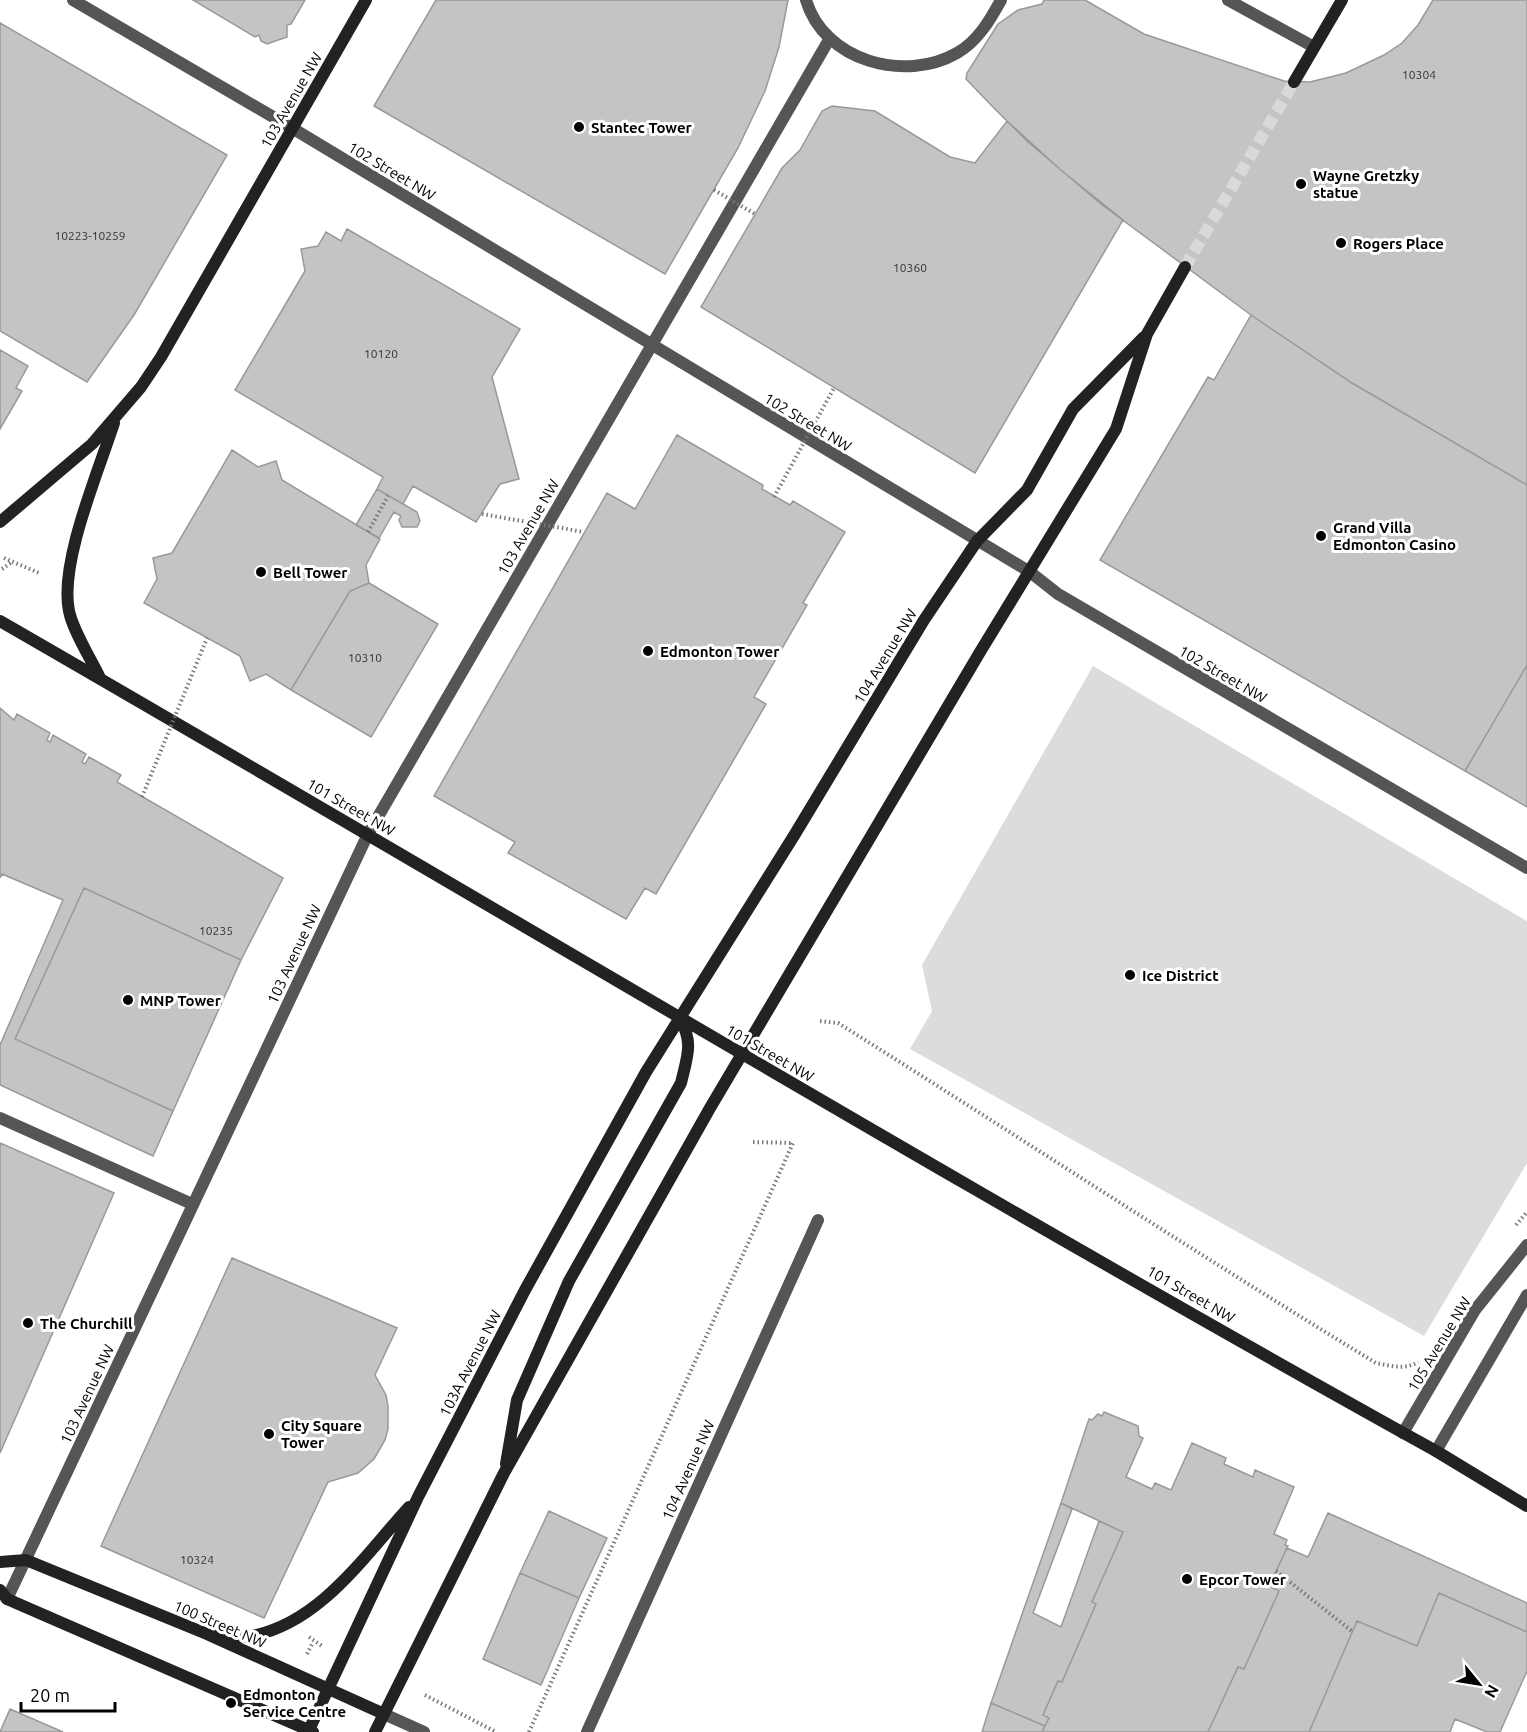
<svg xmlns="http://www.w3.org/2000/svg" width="1527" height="1732" viewBox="0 0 1527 1732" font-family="Ubuntu,sans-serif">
<rect width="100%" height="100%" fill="#fff"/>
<path fill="#dcdcdc" d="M1093,666L1527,921V1163L1424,1336L910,1049L932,1011L922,965Z"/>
<path fill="#c4c4c4" stroke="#999" stroke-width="1.5" d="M193,0H305L291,24L287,25V37L267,44L261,41L259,35L255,37Z
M436,0H788L779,47L765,91L738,148L665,274L374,106Z
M1044,0H1085L1144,34L1284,81L1310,82L1346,73L1384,55L1402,43L1418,25L1433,0H1527V485L1352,383L1251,315L1101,204L1027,141L991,105L966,79L967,73L998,24L1018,10L1042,4Z
M0,23L227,155L134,315L87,382L0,331Z
M832,106L875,111L950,157L975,163L1007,121L1062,171L1123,220L975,473L701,307L782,168L800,150L822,111Z
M347,229L520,329L492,377L519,479L500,484L476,522L413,486L403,504L377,489L383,477L235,390L305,271L301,249L318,246L326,232L341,241Z
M1251,315L1352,383L1527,485V665L1465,771L1100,560L1208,377L1214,380Z
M0,350L28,366L16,388L22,391L0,429Z
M677,435L763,485L762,489L790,505L793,501L845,532L803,603L807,605L754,697L766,704L656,894L645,888L626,919L508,853L515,842L434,796L607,493L635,509Z
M232,450L258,467L276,461L282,480L380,539L366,565L369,583L350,591L291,690L266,674L250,681L240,656L144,603L157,579L153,558L172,553Z
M377,489L417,512L420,521L417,527H402L399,520L401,516L394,512L379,538L356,525Z
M369,583L438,624L371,737L291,690L350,591Z
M1527,665V807L1465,771Z
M0,708L14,720L17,714L50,733L47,740L50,742L53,735L86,754L82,762L85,764L89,757L121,775L117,782L283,878L241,960L84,888L15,1039L173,1111L153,1156L0,1085V1045L63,900L2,874L0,878Z
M84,888L241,960L173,1111L15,1039Z
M0,1143L114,1193L0,1453Z
M232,1258L397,1328L375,1375L386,1395L388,1406V1429L385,1440L374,1459L358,1473L328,1482L264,1618L101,1546Z
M1104,1412L1138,1426L1139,1436L1143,1438L1126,1477L1152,1489L1155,1483L1171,1490L1192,1443L1226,1458L1224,1464L1253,1477L1255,1470L1294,1487L1274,1534L1287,1540L1285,1545L1288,1546L1269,1586L1279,1591L1244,1669L1238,1667L1208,1732H1042L1049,1718L1043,1715L1058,1681L1062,1682L1096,1604L1092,1602L1123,1532L1061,1503L1089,1419L1092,1420L1098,1414L1102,1416Z
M1061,1503L1072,1509L1033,1613L1061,1627L1099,1521L1123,1532L1092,1602L1096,1604L1062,1682L1058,1681L1043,1715L1049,1718L1045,1726L991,1703Z
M549,1511L607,1538L579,1598L520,1573Z
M1328,1513L1527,1603V1632L1439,1593L1417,1646L1357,1621L1309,1732H1208L1238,1667L1244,1669L1279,1591L1269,1586L1287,1548L1308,1557Z
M520,1573L579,1598L541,1685L483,1659Z
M1439,1593L1527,1632V1671L1500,1732H1487L1455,1719L1450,1732H1309L1357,1621L1417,1646Z
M991,1703L1045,1726L1042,1732H982Z
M10,1709L63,1732H0Z"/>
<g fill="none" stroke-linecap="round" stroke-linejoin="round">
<path stroke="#d9d9d9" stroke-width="12" stroke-dasharray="12 6" stroke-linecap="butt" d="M1185,267L1294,82"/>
<path stroke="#777" stroke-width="4" stroke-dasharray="1.5 3" stroke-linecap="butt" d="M368,532L388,496
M4,558L39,573
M2,569L12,562
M820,1021L838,1023C1018,1136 1195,1253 1376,1363C1391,1366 1405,1370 1418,1362
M1516,1225L1527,1212
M309,1637L322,1646
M307,1654L313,1642
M425,1695L496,1732
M529,1732L793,1143L751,1142"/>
<path stroke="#555" stroke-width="12" d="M0,1118L192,1204"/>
<path stroke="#555" stroke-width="12" d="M73,0L292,128L1030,572L1058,594L1527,868
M806,0C824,61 905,83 957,53C978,41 990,20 1001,0
M1228,0L1314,47
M1403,1433L1475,1310L1527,1245
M1436,1451L1527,1295
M7,1599L368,834L830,38
M384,1714L424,1732
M587,1732L818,1220"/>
<path stroke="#222" stroke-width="12" d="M1294,82L1342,0
M0,522L92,444L141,387L161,357L366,0
M0,621C479,897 953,1183 1436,1451L1527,1506
M100,678C91,659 73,631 69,611C59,563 99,470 114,423
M506,1464L517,1400L569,1281L681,1083C687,1057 694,1043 680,1019
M0,1562L26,1560L207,1634L384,1714
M0,1590L7,1599L313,1732
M216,1634C227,1635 241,1638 252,1636C321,1622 364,1556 409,1507
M308,1732L418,1497L525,1290L646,1072L795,834L924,620L977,541L1027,490L1073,409L1144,337
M375,1732L504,1473L710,1108L980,652L1116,429L1147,334L1185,267"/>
<path stroke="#777" stroke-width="4" stroke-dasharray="1.5 3" stroke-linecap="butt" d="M714,190L755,214
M774,497L834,388
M482,514L584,532
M142,797L207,638
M1276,1571L1353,1632"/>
</g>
<g fill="#000" stroke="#fff" stroke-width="2">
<circle cx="579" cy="127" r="6"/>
<circle cx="1301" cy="184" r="6"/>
<circle cx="1341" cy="243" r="6"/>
<circle cx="1321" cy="536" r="6"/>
<circle cx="261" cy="572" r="6"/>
<circle cx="648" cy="651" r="6"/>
<circle cx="1130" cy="975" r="6"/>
<circle cx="128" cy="1000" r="6"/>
<circle cx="28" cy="1323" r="6"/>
<circle cx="269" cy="1434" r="6"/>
<circle cx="1187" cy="1579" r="6"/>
<circle cx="231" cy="1703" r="6"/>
</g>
<g text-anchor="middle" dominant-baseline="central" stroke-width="6" stroke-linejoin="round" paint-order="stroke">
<g font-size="12" fill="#313131">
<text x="1419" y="74">10304</text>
<text x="90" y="235">10223-10259</text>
<text x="910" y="267">10360</text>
<text x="381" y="353">10120</text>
<text x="365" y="657">10310</text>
<text x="216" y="930">10235</text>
<text x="197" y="1559">10324</text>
</g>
<g font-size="15" fill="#000" stroke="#fff">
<text transform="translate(291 100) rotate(-60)">103 Avenue NW</text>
<text transform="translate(392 171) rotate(31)">102 Street NW</text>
<text transform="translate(808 422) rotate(31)">102 Street NW</text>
<text transform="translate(528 527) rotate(-60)">103 Avenue NW</text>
<text transform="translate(885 656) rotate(-59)">104 Avenue NW</text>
<text transform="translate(1223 674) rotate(30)">102 Street NW</text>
<text transform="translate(351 807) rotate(30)">101 Street NW</text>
<text transform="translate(294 954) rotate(-65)">103 Avenue NW</text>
<text transform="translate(770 1053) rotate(30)">101 Street NW</text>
<text transform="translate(1191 1294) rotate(30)">101 Street NW</text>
<text transform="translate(1439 1344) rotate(-59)">105 Avenue NW</text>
<text transform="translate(470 1363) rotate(-63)">103A Avenue NW</text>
<text transform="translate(87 1394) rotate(-65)">103 Avenue NW</text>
<text transform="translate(688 1470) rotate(-66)">104 Avenue NW</text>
<text transform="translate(220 1624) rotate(23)">100 Street NW</text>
</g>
<g font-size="15" font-weight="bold" fill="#000" stroke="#fff" text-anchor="start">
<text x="591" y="127">Stantec Tower</text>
<text x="1313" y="175">Wayne Gretzky<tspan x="1313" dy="17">statue</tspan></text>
<text x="1353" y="243">Rogers Place</text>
<text x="1333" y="527">Grand Villa<tspan x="1333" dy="17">Edmonton Casino</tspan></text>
<text x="273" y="572">Bell Tower</text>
<text x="660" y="651">Edmonton Tower</text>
<text x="1142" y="975">Ice District</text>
<text x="140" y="1000">MNP Tower</text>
<text x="40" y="1323">The Churchill</text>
<text x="281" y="1425">City Square<tspan x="281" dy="17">Tower</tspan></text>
<text x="1199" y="1579">Epcor Tower</text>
<text x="243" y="1694">Edmonton<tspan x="243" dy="17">Service Centre</tspan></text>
</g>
</g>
<g transform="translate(1479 1684) rotate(120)" stroke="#ffffff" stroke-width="4.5" paint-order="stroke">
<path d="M0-4.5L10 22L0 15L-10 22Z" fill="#000000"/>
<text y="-9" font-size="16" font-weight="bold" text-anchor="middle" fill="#000000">N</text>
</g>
<path d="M21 1702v9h94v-9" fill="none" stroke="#000000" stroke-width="3"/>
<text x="30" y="1702" font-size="18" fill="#000000" stroke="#ffffff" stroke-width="4.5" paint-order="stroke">20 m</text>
</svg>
